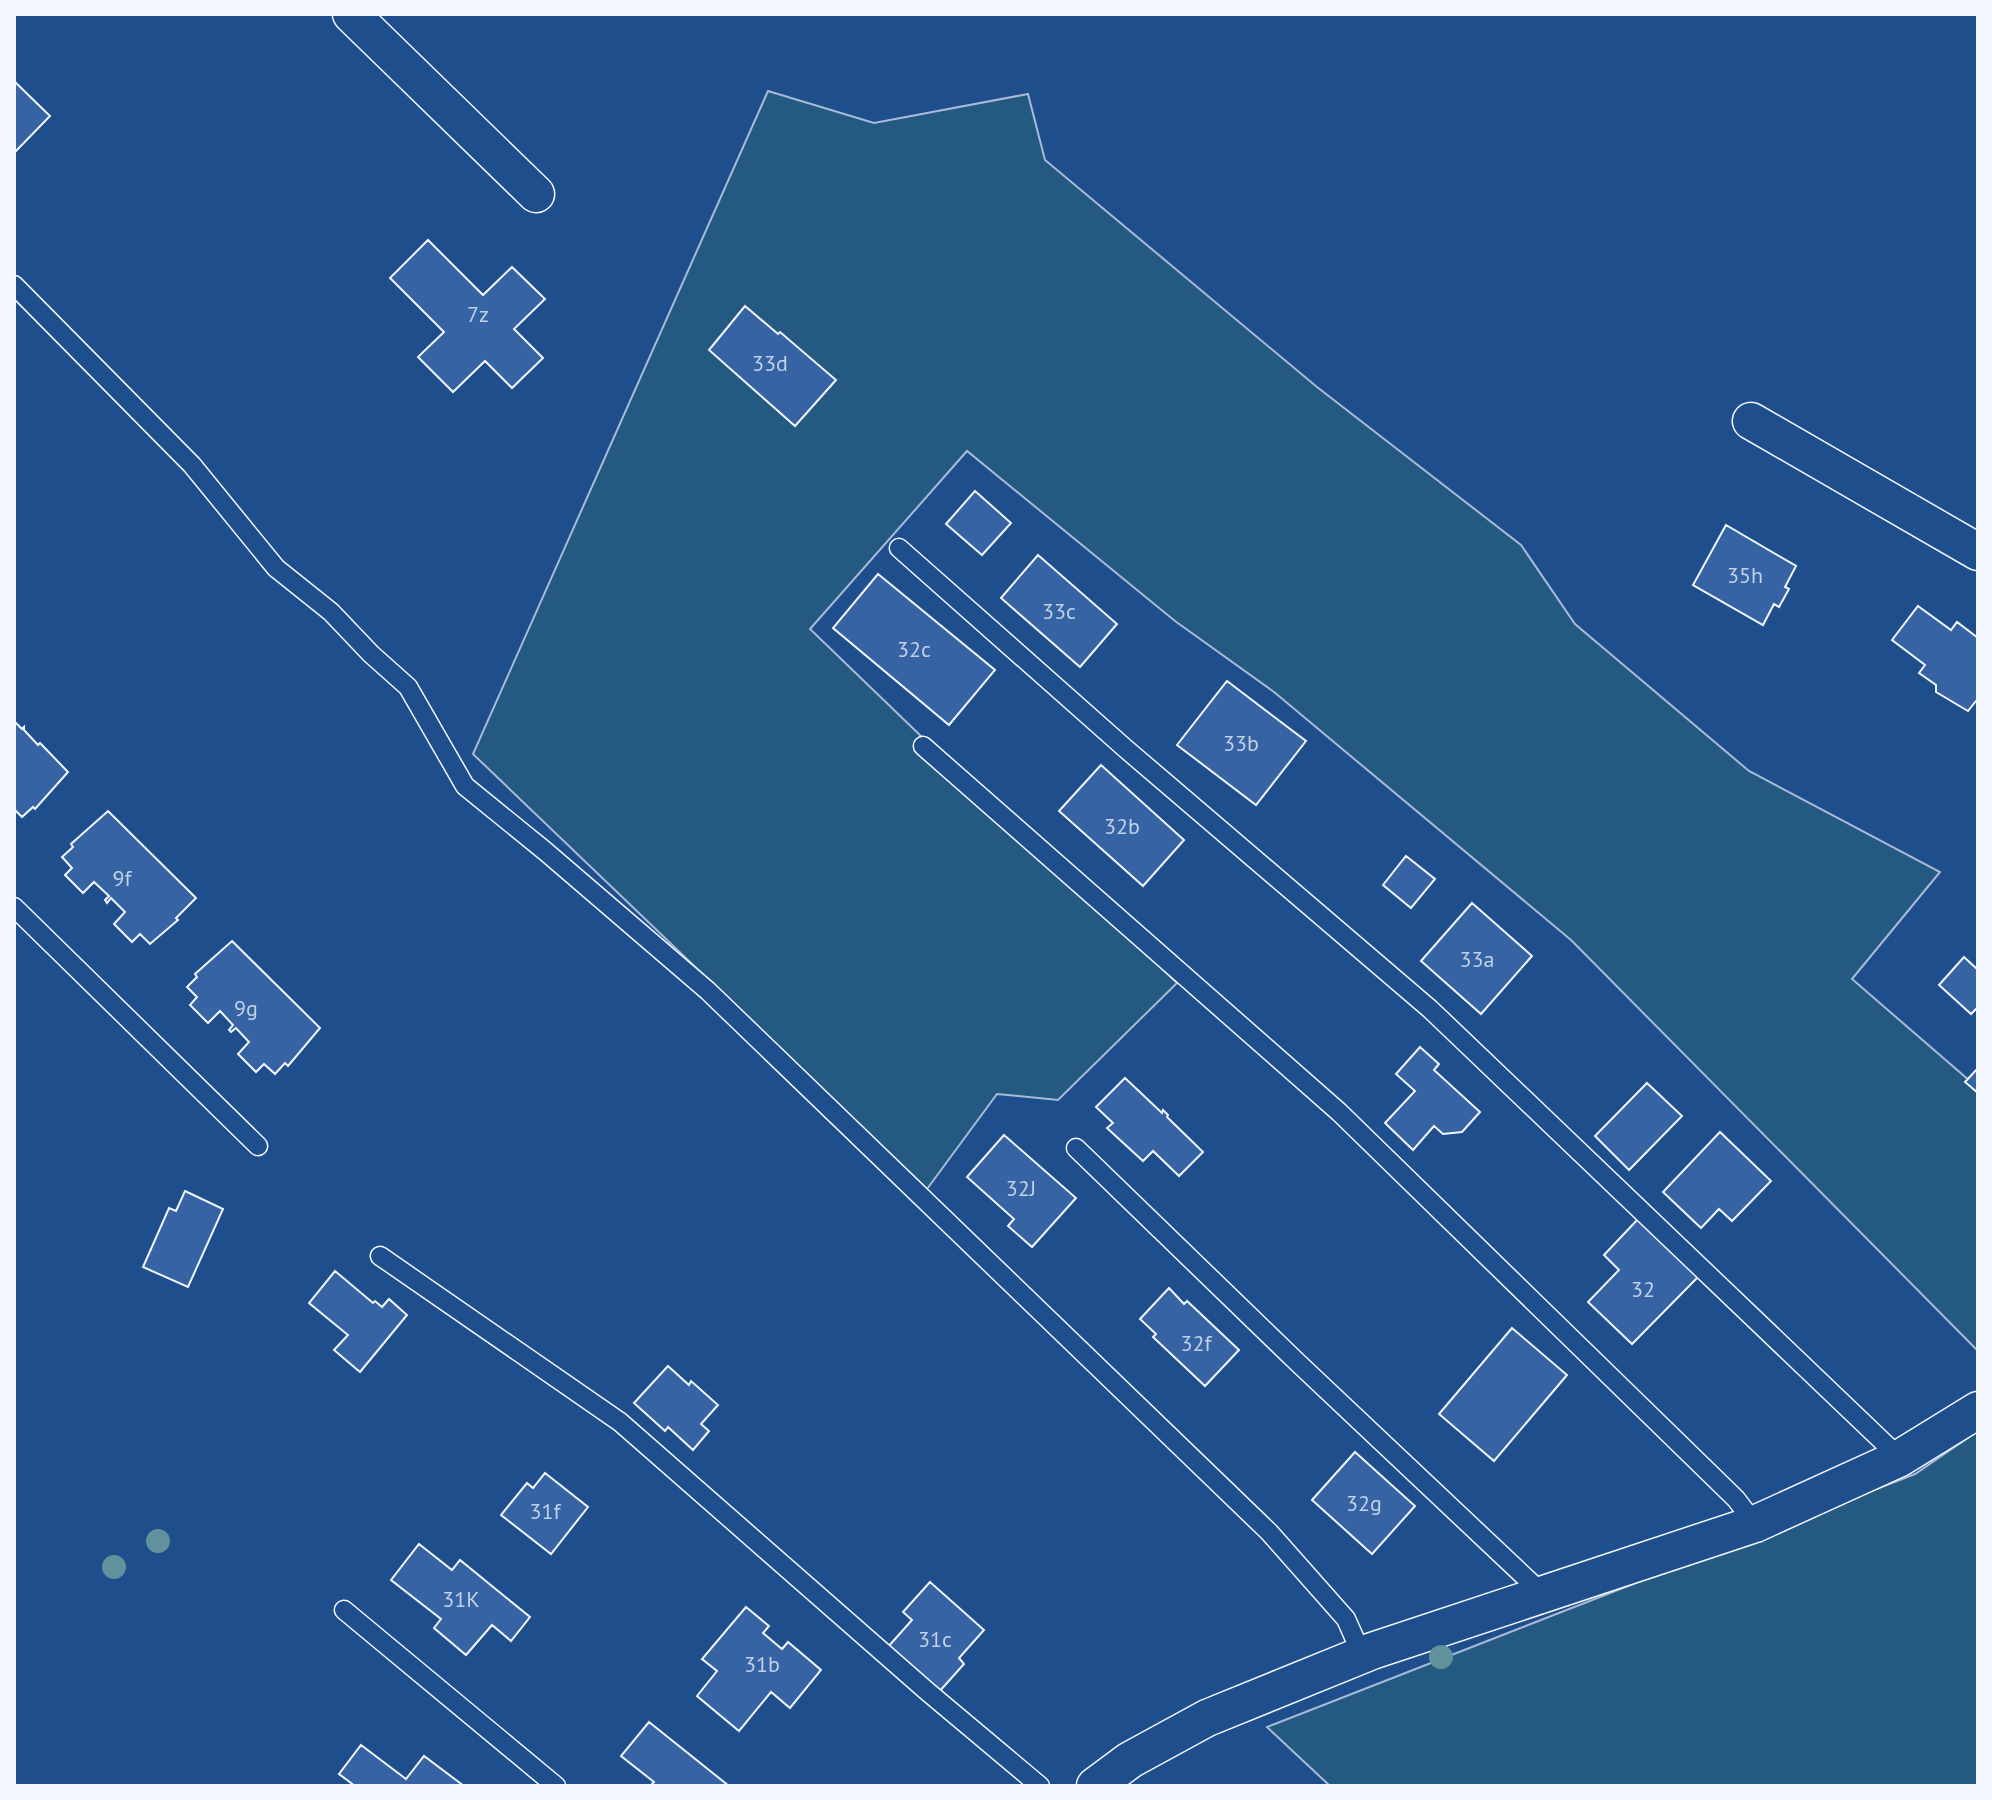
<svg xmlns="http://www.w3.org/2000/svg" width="1992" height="1800" viewBox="0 0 1992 1800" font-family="'PT Sans',sans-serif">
<rect width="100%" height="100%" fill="#1f4e8c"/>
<path fill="#245a82" stroke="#a8bbd7" stroke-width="2" d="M768,91L874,123L1028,94L1045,160L1317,387L1521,545L1575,624L1749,771L1940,872L1852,979L1978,1088V1351L1571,940L1274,692L1175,621L967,451L810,629L1177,983L1058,1100L997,1094L927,1189L473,754Z
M1978,1431V1786H1330L1267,1727L1915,1474Z"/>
<path fill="#3563a3" stroke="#f2f6ff" stroke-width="2" d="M14,81L50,116L14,153Z
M428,240L483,295L512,267L545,299L514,329L543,358L512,388L485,361L453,392L418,357L444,332L390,278Z
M745,306L778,334L780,332L836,380L795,426L709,350Z
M975,491L1011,523L982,555L946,524Z
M1726,525L1796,566L1785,587L1789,589L1779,607L1774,604L1763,625L1693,585Z
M1038,555L1117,624L1080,667L1001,598Z
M878,574L995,670L949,725L833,628Z
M1918,606L1951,630L1957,622L1978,638V702L1976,701L1968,711L1936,692V685L1919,673L1925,665L1892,640Z
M1227,681L1306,741L1256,805L1177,745Z
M14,721L22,729L24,727V730L38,745L40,743L68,772L35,809L33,807L22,817L14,809Z
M1101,765L1184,840L1143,886L1059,811Z
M108,811L196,898L176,918L178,920L150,944L140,934L132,942L114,924L125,912L111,898L107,903L105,900L109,896L94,882L83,893L65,875L72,868L62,857L73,847L71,844Z
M1406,856L1435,879L1411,908L1383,885Z
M1472,903L1532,956L1481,1014L1421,961Z
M232,941L320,1028L288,1066L285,1063L275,1074L264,1064L256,1072L238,1054L249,1042L236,1028L231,1032L229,1030L233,1025L220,1011L208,1023L190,1005L197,997L187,987L197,977L195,974Z
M1964,957L1978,970V1007L1971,1014L1939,985Z
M1420,1047L1439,1064L1434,1070L1480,1112L1462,1132L1443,1134L1434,1126L1413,1150L1385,1123L1415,1091L1396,1074Z
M1978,1068V1093L1965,1082Z
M1125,1078L1162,1113L1163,1110L1168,1115L1167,1117L1203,1152L1179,1176L1153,1151L1143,1161L1107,1128L1113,1123L1096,1107Z
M1647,1083L1682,1116L1629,1170L1595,1136Z
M1720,1132L1771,1181L1732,1221L1719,1209L1701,1228L1663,1192Z
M1004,1135L1076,1198L1032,1247L1008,1226L1014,1219L967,1177Z
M185,1191L223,1209L188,1287L143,1267L169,1208L176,1211Z
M1639,1218L1699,1276L1632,1344L1588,1302L1619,1270L1604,1255Z
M335,1271L373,1303L375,1301L382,1307L389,1299L407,1315L360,1372L334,1350L348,1335L309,1303Z
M1169,1288L1184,1304L1187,1301L1239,1350L1205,1386L1153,1337L1156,1334L1140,1319Z
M1512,1328L1567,1375L1494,1461L1439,1414Z
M668,1366L689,1385L691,1381L718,1405L701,1424L709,1431L693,1450L668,1427L665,1431L634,1403Z
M1355,1452L1415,1506L1372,1554L1312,1500Z
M545,1473L588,1507L551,1554L501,1515L527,1483L533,1488Z
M419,1544L452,1570L460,1560L530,1617L511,1641L492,1625L466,1655L434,1628L441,1619L391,1580Z
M930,1582L984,1630L959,1658L964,1664L938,1693L887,1648L912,1620L903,1612Z
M746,1607L769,1626L763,1633L782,1649L788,1642L821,1670L790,1708L771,1692L739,1731L697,1696L717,1671L702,1659Z
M649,1722L729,1786H650L654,1782L621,1756Z
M361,1745L406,1779L424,1756L464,1786H355L339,1774Z"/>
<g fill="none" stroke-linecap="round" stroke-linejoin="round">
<defs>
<path id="service" d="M14,285L192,465L276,568L331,612L371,654L408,687L465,786L545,851L708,991L1269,1532L1346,1619L1362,1655
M899,548L1126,749L1430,1009L1900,1458
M923,746L1339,1112L1736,1499L1755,1524
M14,907L258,1146
M1076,1148L1296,1361L1543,1594
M380,1256L620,1422L928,1692L1040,1786
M344,1610L556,1786"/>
<path id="minor" d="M351,14L536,194
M1751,421L1978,552
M1095,1786L1130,1760L1207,1718L1372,1651L1755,1524L1900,1458L1978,1410"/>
</defs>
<use href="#service" stroke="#f2f6ff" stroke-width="21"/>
<use href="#minor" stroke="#f2f6ff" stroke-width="39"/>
<use href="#service" stroke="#1f4e8c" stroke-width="18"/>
<use href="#minor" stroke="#1f4e8c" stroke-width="36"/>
</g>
<g fill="#61919a">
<circle cx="158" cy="1541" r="12"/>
<circle cx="114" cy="1567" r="12"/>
<circle cx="1441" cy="1657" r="12"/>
</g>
<g text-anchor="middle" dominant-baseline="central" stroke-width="6" stroke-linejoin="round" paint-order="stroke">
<g font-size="22" fill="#c3d1e8">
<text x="478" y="314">7z</text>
<text x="770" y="363">33d</text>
<text x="1745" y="575">35h</text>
<text x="1059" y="611">33c</text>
<text x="914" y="649">32c</text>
<text x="1241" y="743">33b</text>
<text x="1122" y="826">32b</text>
<text x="122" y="878">9f</text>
<text x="1477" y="959">33a</text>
<text x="246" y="1008">9g</text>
<text x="1021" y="1188">32J</text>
<text x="1643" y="1289">32</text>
<text x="1196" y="1343">32f</text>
<text x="1364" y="1503">32g</text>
<text x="545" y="1511">31f</text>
<text x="461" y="1599">31K</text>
<text x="935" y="1639">31c</text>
<text x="762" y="1664">31b</text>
</g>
</g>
<rect width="1992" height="1800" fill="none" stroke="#f2f6ff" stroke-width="32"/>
</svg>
